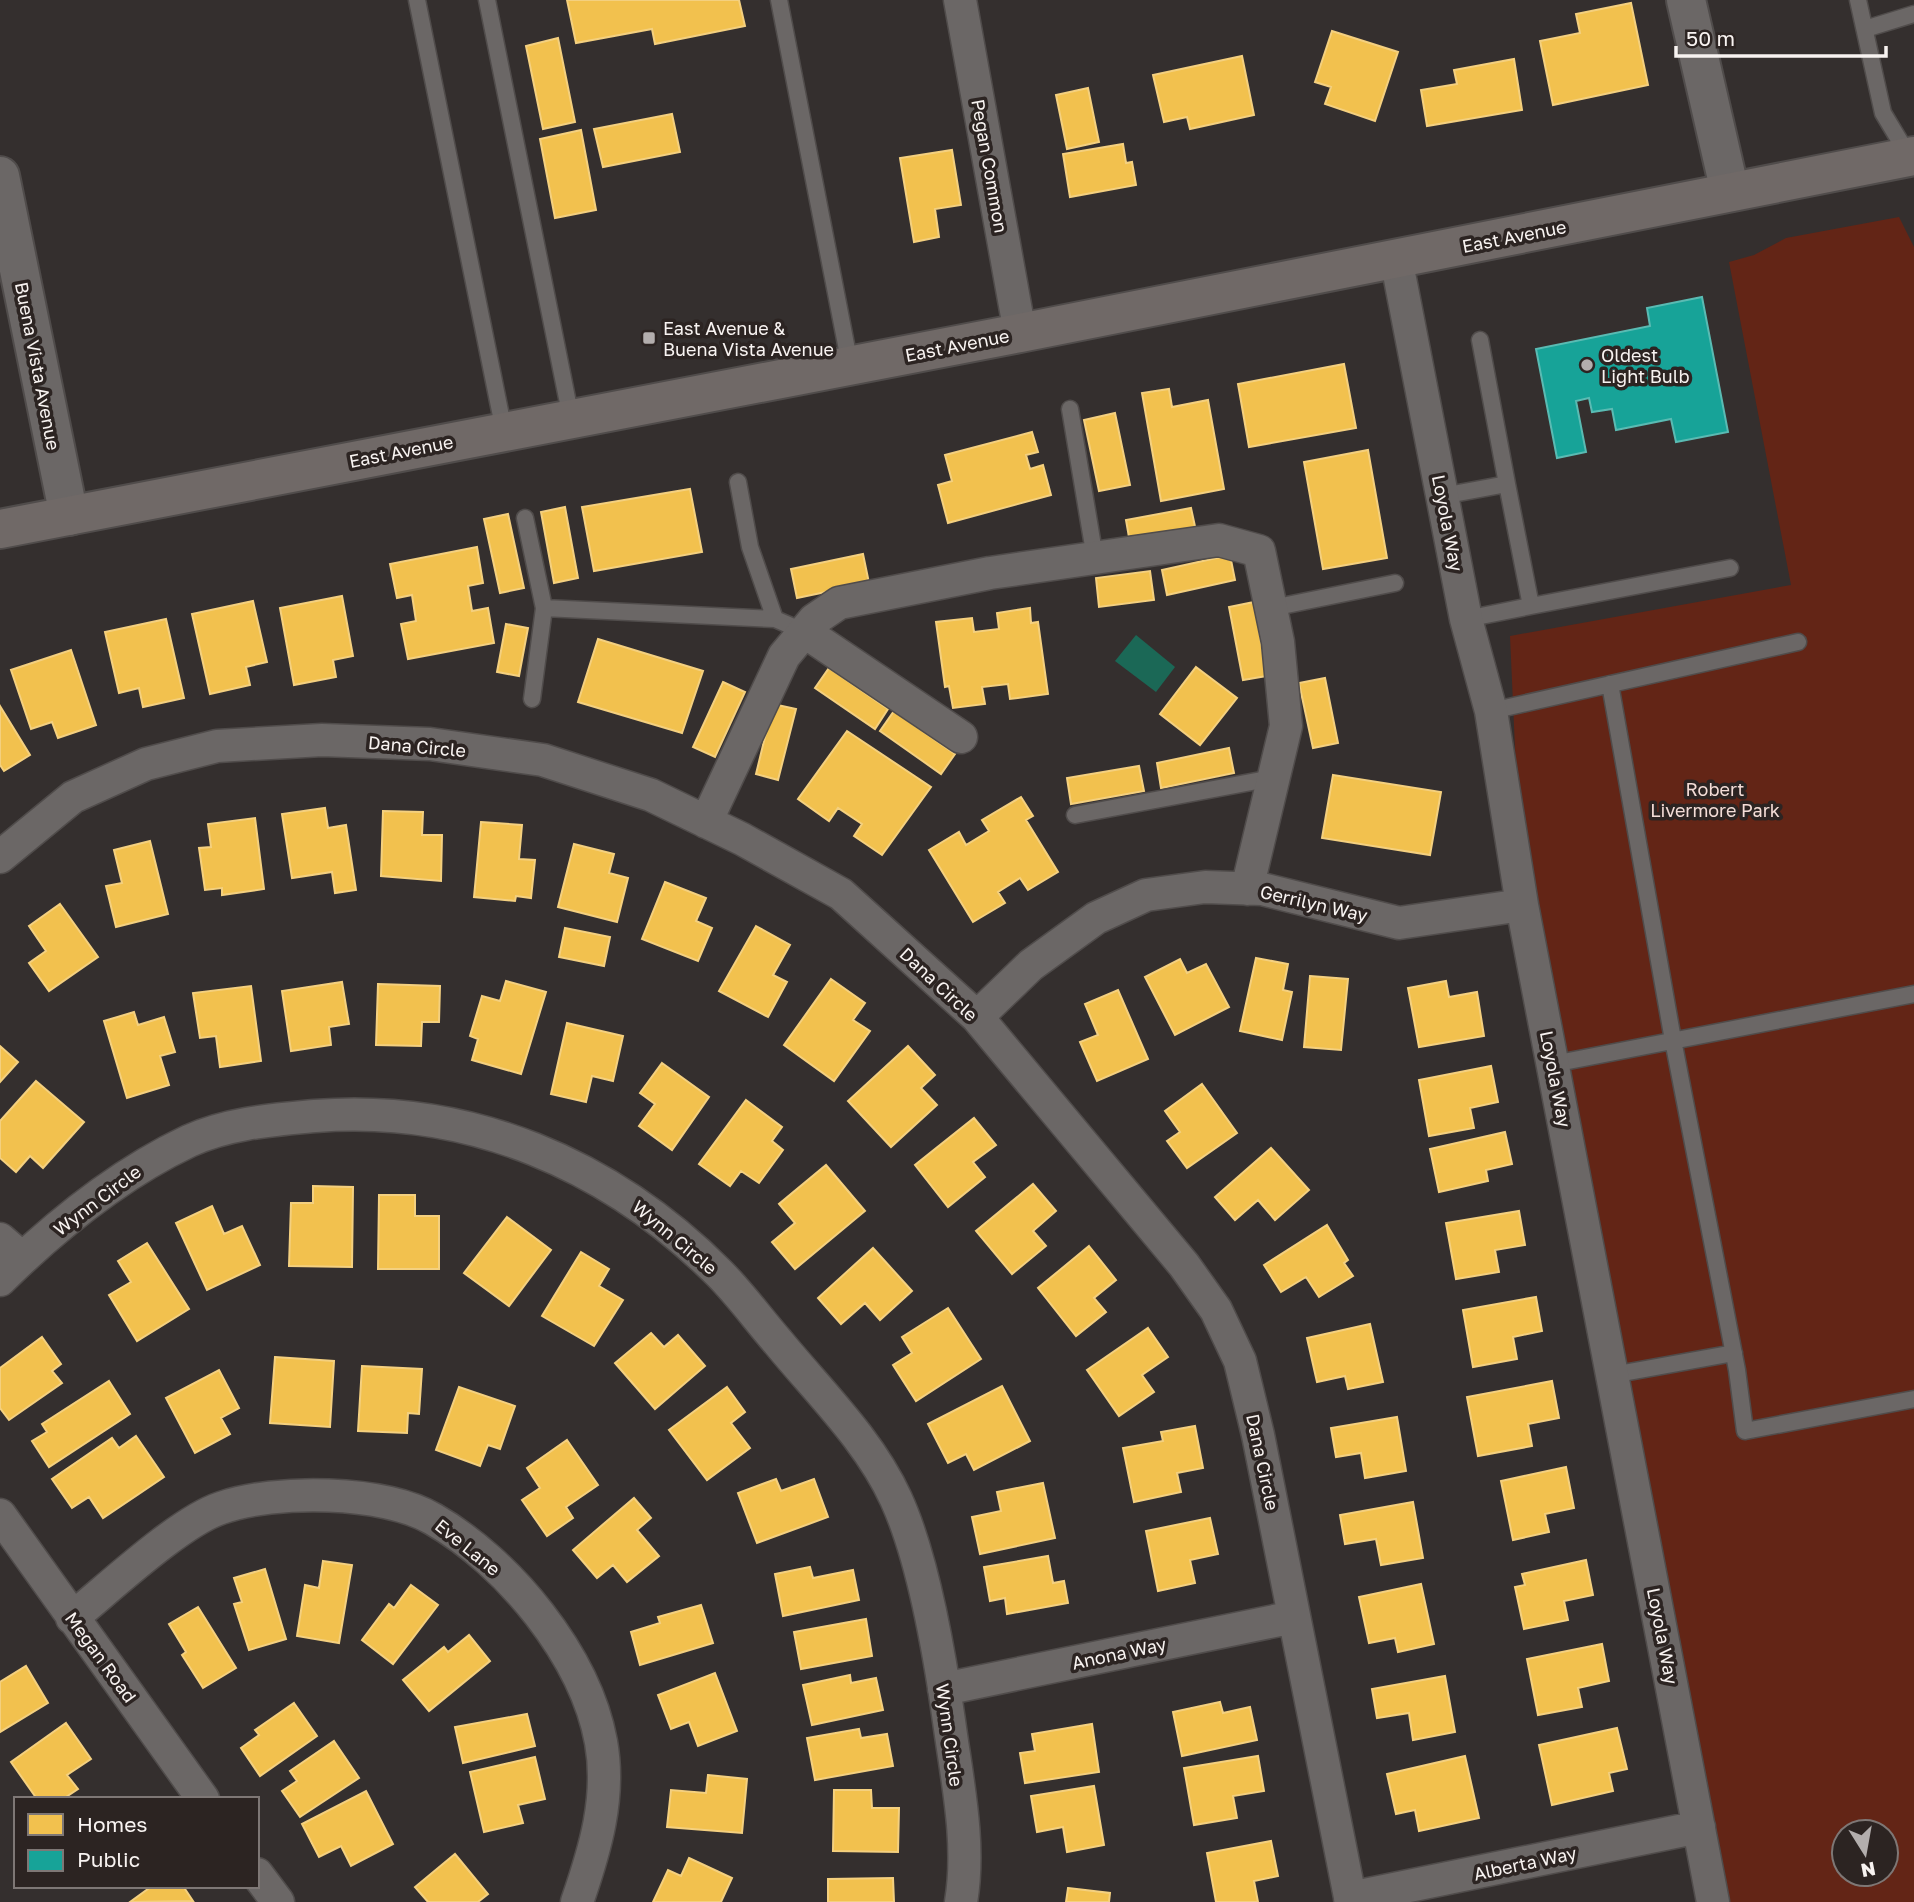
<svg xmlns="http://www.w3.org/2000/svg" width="1914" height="1902" viewBox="0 0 1914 1902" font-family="'Golos Text',sans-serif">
<rect width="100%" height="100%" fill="#342f2e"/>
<path fill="#632516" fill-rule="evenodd" d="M1899,217L1914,247V1902H1713L1522,905L1510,636L1791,585L1729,262L1754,255L1786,238ZM1844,1832H1886V1874H1844Z"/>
<path fill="#1b6856" d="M1136,635L1175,667L1156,692L1115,661Z"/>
<path fill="#f2c14e" stroke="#f4d07f" stroke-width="2" d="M567,0H739L745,26L655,44L652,29L576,43Z
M1631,3L1648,85L1553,105L1540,41L1580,33L1576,14Z
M1332,31L1398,52L1375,121L1325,104L1331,87L1315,82Z
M558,38L575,122L543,129L526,46Z
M1242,56L1254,115L1190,129L1187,117L1164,122L1153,75Z
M1514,59L1522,110L1427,126L1421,90L1457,84L1454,70Z
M1088,88L1099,142L1067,149L1056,95Z
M672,114L680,152L603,167L594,129Z
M581,130L596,210L555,218L540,139Z
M1123,144L1126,163L1132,162L1136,185L1070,197L1063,154Z
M952,150L961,205L935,209L939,237L914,242L900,158Z
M1344,364L1356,428L1249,447L1238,384Z
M1169,389L1172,407L1208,400L1224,489L1161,501L1142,393Z
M1115,413L1130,485L1099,491L1084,420Z
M1032,432L1038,452L1026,455L1030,469L1043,465L1051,495L948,523L938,485L952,481L945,455Z
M1368,450L1387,558L1323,569L1304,462Z
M690,489L702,552L594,571L582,507Z
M565,507L578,578L554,583L541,512Z
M1191,508L1196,531L1130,543L1126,520Z
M508,514L524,588L500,593L484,519Z
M477,547L483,583L468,586L472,611L488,608L494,643L408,659L401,624L416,621L412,595L397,598L390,564Z
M863,554L869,583L797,598L791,569Z
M1230,555L1235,580L1167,595L1162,570Z
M1150,571L1154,600L1099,607L1096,578Z
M342,596L353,656L333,660L336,677L294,685L280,608Z
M253,601L267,662L246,667L250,685L210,694L192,614Z
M1254,602L1267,676L1243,680L1229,607Z
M1030,608L1031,623L1038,622L1048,694L1010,699L1008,684L982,687L985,704L953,708L949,686L945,687L936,622L972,618L974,632L999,629L997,613Z
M166,619L184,698L143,707L139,688L119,693L105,632Z
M506,624L528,628L519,676L497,672Z
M598,639L703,671L682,733L578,702Z
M71,650L96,725L58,738L52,722L31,729L11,670Z
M1196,667L1237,698L1200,745L1160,714Z
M829,668L888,709L875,729L815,688Z
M1325,678L1338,743L1313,748L1299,683Z
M723,682L745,692L715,757L693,747Z
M773,704L796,709L778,780L756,774Z
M0,706L30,755L4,771L0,765Z
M894,711L955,754L941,774L880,731Z
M847,731L931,787L882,855L854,836L862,824L838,808L829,821L798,799Z
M1229,748L1234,773L1161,788L1157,763Z
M1139,766L1144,791L1071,804L1067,778Z
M1333,775L1441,792L1430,855L1322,838Z
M1021,797L1033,816L1026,820L1058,872L1028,890L1020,878L998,892L1005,903L973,922L929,850L959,832L966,845L989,831L982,820Z
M325,808L328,828L346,825L356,890L335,893L332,872L292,878L282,814Z
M383,811L423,812L422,835H442L441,881L381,876Z
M255,818L264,889L222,895V888L205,890L199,848L211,847L208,824Z
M481,822L522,825L519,859L535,860L531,898L516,896L515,901L474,897Z
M150,841L168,914L116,927L106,886L122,883L114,850Z
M574,844L614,854L609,873L628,878L617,922L558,907Z
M665,882L706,898L696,921L712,928L698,961L642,939Z
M60,904L98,957L49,991L29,963L46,951L29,926Z
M756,926L790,945L773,975L787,982L768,1017L719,991Z
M565,928L610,937L604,966L559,957Z
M1256,958L1288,964L1283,990L1292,992L1282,1040L1240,1031Z
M1180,959L1187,973L1206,964L1229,1007L1175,1035L1145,977Z
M1310,976L1348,979L1341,1050L1304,1047Z
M831,979L865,1003L853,1020L870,1031L834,1081L784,1045Z
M506,981L546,992L521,1074L472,1060L478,1039L470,1036L482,996L500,1001Z
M1446,981L1449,997L1477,992L1484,1036L1419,1047L1408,988Z
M342,982L349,1024L329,1027L331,1045L291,1051L282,991Z
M378,984L440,986L439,1022H422L421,1046L376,1045Z
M251,986L261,1061L220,1067L216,1036L200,1038L193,993Z
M1118,990L1148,1059L1097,1081L1080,1042L1098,1035L1085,1004Z
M134,1012L138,1025L164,1017L175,1052L160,1056L169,1085L127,1098L104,1021Z
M567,1023L623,1036L613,1081L592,1076L586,1102L551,1094Z
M0,1046L18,1062L0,1082Z
M908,1046L935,1075L921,1088L937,1105L891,1147L848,1101Z
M662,1063L709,1097L672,1150L639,1126L655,1104L640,1093Z
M1491,1066L1498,1102L1470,1108L1474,1128L1429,1136L1419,1080Z
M36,1081L84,1122L43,1168L30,1156L16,1172L0,1158V1121Z
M1202,1084L1237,1133L1187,1168L1167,1141L1180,1132L1165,1111Z
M746,1100L782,1127L772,1141L783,1150L759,1183L741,1171L730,1186L699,1164Z
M974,1118L996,1145L973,1162L985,1177L948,1207L915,1165Z
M1505,1132L1512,1164L1486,1170L1488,1181L1439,1192L1430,1149Z
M1271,1148L1309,1190L1275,1220L1258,1200L1235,1220L1215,1197Z
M826,1165L865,1211L795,1269L772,1242L795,1223L779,1204Z
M1033,1184L1056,1211L1033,1231L1046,1246L1012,1274L976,1231Z
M313,1186L353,1187L352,1267L289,1266L291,1203H313Z
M379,1195H415V1216H439V1269H378Z
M212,1206L224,1234L242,1226L260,1265L207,1290L176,1223Z
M1519,1211L1525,1245L1495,1250L1499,1272L1456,1279L1446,1223Z
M507,1217L551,1250L509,1306L464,1273Z
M1327,1225L1348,1260L1344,1263L1353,1276L1319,1297L1306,1277L1281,1292L1264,1265Z
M147,1243L189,1309L137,1341L109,1295L131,1282L118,1261Z
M1089,1246L1116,1280L1094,1298L1106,1312L1076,1336L1038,1288Z
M873,1248L912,1291L880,1320L865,1303L841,1324L818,1298Z
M581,1252L609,1269L599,1286L623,1300L594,1346L542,1316Z
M1536,1297L1542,1331L1513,1337L1517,1359L1473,1367L1463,1310Z
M948,1308L981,1359L916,1401L893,1365L912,1353L902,1337Z
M1370,1324L1383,1382L1348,1389L1345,1376L1317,1382L1307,1338Z
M1148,1328L1168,1357L1142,1375L1154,1392L1119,1416L1087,1370Z
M651,1333L664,1347L678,1335L705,1366L655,1409L615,1363Z
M42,1337L61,1364L52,1371L62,1383L9,1420L0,1408V1368Z
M275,1357L334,1361L330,1427L270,1423Z
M362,1366L422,1369L419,1414L408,1413L407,1433L358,1431Z
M219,1370L239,1408L221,1418L230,1434L195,1453L166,1398Z
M109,1381L130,1414L49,1467L32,1441L47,1432L42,1424Z
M1552,1381L1559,1418L1528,1424L1532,1446L1478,1456L1467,1397Z
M1002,1386L1030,1441L974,1470L966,1454L948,1463L928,1424Z
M459,1387L515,1406L500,1449L488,1445L480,1466L436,1450Z
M727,1387L745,1412L731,1423L750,1448L707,1480L669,1430Z
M1397,1417L1406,1471L1365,1478L1361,1453L1336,1457L1331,1428Z
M1195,1426L1203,1468L1177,1473L1181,1492L1134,1502L1123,1448L1163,1441L1161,1432Z
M136,1436L164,1477L103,1518L89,1497L72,1508L52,1479L112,1438L119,1448Z
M567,1440L598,1485L566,1507L573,1518L547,1536L522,1500L540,1488L527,1468Z
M1566,1467L1574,1508L1545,1514L1549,1532L1513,1540L1501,1481Z
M776,1479L781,1491L814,1479L828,1517L757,1543L738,1493Z
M1043,1483L1055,1538L980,1554L972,1517L1001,1511L997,1492Z
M634,1498L651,1518L637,1530L659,1556L627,1582L613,1565L597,1578L573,1550Z
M1413,1502L1423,1558L1381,1565L1376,1539L1345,1544L1340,1515Z
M1210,1518L1218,1554L1190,1560L1195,1583L1158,1591L1146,1531Z
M1048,1556L1053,1583L1064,1581L1068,1603L1007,1614L1005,1598L990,1601L984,1567Z
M1586,1560L1593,1595L1564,1601L1568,1620L1524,1629L1515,1587L1525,1585L1522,1574Z
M323,1561L352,1565L339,1643L297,1636L305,1585L319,1588Z
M810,1567L813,1578L853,1570L859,1600L783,1616L775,1574Z
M265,1569L286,1639L249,1650L234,1604L242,1602L234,1578Z
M1421,1584L1434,1644L1398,1652L1395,1638L1369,1643L1359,1597Z
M411,1585L438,1605L393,1664L362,1640L389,1604L394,1608Z
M701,1605L713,1643L640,1665L631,1632L660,1623L658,1617Z
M198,1607L236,1668L203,1688L182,1655L186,1652L169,1624Z
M866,1619L872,1656L801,1669L794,1632Z
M469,1635L490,1661L429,1711L403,1680L444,1647L448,1652Z
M1602,1644L1609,1681L1578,1688L1582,1707L1538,1715L1527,1659Z
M26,1666L48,1703L0,1732V1682Z
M715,1673L737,1731L698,1746L689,1722L671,1729L658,1695Z
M850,1675L851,1683L876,1678L883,1710L812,1725L803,1685Z
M1445,1676L1455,1732L1413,1740L1409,1713L1377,1718L1372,1689Z
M1220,1702L1223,1713L1250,1707L1257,1740L1182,1756L1173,1712Z
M294,1703L317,1736L260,1776L241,1748L259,1735L255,1730Z
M527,1714L535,1746L463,1763L455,1727Z
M66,1723L91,1759L67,1775L78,1789L63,1799H37L11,1762Z
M1092,1724L1099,1772L1025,1783L1020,1753L1035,1751L1032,1734Z
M1617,1728L1627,1769L1609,1773L1613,1791L1552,1805L1539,1745Z
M859,1729L861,1738L887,1734L893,1766L815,1780L807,1738Z
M334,1741L359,1778L300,1817L282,1791L297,1781L290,1771Z
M1258,1756L1264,1791L1233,1796L1237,1818L1194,1825L1184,1768Z
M1465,1756L1479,1818L1419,1831L1415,1810L1396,1814L1387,1774Z
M535,1757L545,1799L518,1805L523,1823L484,1832L470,1772Z
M708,1775L747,1779L742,1833L667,1827L671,1790L706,1793Z
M1094,1786L1104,1845L1067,1852L1063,1827L1037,1832L1031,1796Z
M834,1790H871L872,1808H899L898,1852L833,1851Z
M366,1791L393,1844L351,1866L341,1846L319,1857L302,1824Z
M1271,1841L1278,1876L1254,1881L1258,1902H1216L1207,1853Z
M455,1854L488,1894L478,1902H428L415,1887Z
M689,1858L732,1878L721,1902H653L668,1870L681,1876Z
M893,1878L894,1902H828V1879Z
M152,1886H183L193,1901L130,1902Z
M1068,1888L1110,1893L1109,1902H1066Z"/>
<path fill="#17a398" stroke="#5abbb3" stroke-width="2" d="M1702,297L1728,432L1676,442L1671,419L1616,430L1612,409L1592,412L1589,398L1576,401L1586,452L1557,458L1536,349L1650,326L1647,308Z"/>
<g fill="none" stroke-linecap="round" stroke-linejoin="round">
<defs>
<path id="service" d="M417,0L504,431
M487,0L571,418
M779,0L850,365
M1858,0L1883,113L1910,158
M1865,29L1914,14
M1070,409L1095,558
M738,482L750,547L775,619
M1442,496L1507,484L1480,340
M525,518L544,608L532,699
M1531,606L1730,568
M544,608L775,619L805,632
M1272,608L1395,583
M1466,619L1531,606L1507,484
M1610,684L1673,1040L1737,1370L1745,1431L1914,1399
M1491,711L1798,642
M1075,815L1272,778
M1553,1064L1914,994
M1612,1375L1734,1353"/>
<path id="minor" d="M960,0L1020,333
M1396,258L1466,619L1491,711L1522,905L1713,1902
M805,632L961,737
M706,822L784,656L814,620L839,603L990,573L1219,540L1259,551L1278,642L1286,726L1247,889
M0,857L73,797L146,764L217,746L322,740L430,744L543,760L651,795L742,839L841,894L977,1017L1184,1265L1216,1310L1240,1361L1258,1435L1351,1902
M977,1017L1031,965L1096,918L1146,895L1205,887L1262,889L1399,923L1522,905
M0,1239L22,1258
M0,1280C55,1226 119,1174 189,1141C228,1123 272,1120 315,1116C469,1104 610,1164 719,1273C740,1294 758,1319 778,1342C819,1392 869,1440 896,1499C923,1558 940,1657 949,1721C957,1780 971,1843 961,1902
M0,1515L203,1799
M72,1618C109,1588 179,1522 221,1508C275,1489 383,1490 433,1519C508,1562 585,1655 601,1742C611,1797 595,1850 577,1902
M944,1689L1294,1617
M257,1874L278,1902
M1350,1898L1699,1827"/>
<path id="tertiary" d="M1686,0L1730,192
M0,176L69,516"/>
<path id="secondary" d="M0,529L1020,333L1914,156"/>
</defs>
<use href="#service" stroke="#504c4b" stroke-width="19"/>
<use href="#minor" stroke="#504c4b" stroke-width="35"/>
<use href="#tertiary" stroke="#504c4b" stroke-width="42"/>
<use href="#secondary" stroke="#504c4b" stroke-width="42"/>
<use href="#service" stroke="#6b6766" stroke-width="16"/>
<use href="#minor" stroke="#6b6766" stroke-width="32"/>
<use href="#tertiary" stroke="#6b6766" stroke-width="38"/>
<use href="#secondary" stroke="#706967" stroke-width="38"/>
</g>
<g fill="#b3aead" stroke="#2c2422" stroke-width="2.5">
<rect x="642" y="331" width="14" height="14" rx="3.5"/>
<circle cx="1587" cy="365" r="7"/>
</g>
<g text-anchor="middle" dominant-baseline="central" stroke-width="7" stroke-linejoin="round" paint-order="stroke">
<g font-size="18" fill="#f8f3f1" stroke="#2c2422">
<text transform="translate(990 166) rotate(80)">Pegan Common</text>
<text transform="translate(1514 236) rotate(-11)">East Avenue</text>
<text transform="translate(957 345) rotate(-11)">East Avenue</text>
<text transform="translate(38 366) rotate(79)">Buena Vista Avenue</text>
<text transform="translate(401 451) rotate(-11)">East Avenue</text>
<text transform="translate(1448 523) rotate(79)">Loyola Way</text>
<text transform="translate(417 746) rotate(5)">Dana Circle</text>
<text transform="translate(1314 903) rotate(13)">Gerrilyn Way</text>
<text transform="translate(939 984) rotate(43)">Dana Circle</text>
<text transform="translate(1556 1079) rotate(79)">Loyola Way</text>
<text transform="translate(97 1200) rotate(-37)">Wynn Circle</text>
<text transform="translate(675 1237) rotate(40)">Wynn Circle</text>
<text transform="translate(1263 1462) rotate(78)">Dana Circle</text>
<text transform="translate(468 1547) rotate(39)">Eve Lane</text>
<text transform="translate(1663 1636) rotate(79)">Loyola Way</text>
<text transform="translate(1119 1653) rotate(-12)">Anona Way</text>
<text transform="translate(101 1657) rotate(54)">Megan Road</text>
<text transform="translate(950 1735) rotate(82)">Wynn Circle</text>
<text transform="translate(1525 1863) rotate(-12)">Alberta Way</text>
</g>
<g font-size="18" fill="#f8f3f1" stroke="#2c2422" text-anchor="start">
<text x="663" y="328">East Avenue &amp;<tspan x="663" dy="21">Buena Vista Avenue</tspan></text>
<text x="1601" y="355">Oldest<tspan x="1601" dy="21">Light Bulb</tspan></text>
</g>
<g font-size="18" fill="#f4ddd7" stroke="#2c2422">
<text x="1715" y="789">Robert<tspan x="1715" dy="21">Livermore Park</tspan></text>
</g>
</g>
<rect x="14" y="1797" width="245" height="91" fill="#2c2422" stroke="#7e7775" stroke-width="2"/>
<rect x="28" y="1814" width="35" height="21" fill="#f2c14e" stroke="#7e7775" stroke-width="2"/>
<text x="77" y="1832" font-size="21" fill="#f8f3f1">Homes</text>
<rect x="28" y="1850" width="35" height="21" fill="#17a398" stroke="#7e7775" stroke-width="2"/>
<text x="77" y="1867" font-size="21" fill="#f8f3f1">Public</text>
<g transform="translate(1865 1853) rotate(169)"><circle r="33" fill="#2c2422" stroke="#7e7775" stroke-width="2"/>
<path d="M0-5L12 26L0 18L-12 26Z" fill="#b3aead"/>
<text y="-10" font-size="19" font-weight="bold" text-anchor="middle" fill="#f8f3f1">N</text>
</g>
<path d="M1676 46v10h210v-10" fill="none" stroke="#f8f3f1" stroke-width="3.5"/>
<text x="1686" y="46" font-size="21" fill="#f8f3f1" stroke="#2c2422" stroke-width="5" paint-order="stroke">50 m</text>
</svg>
